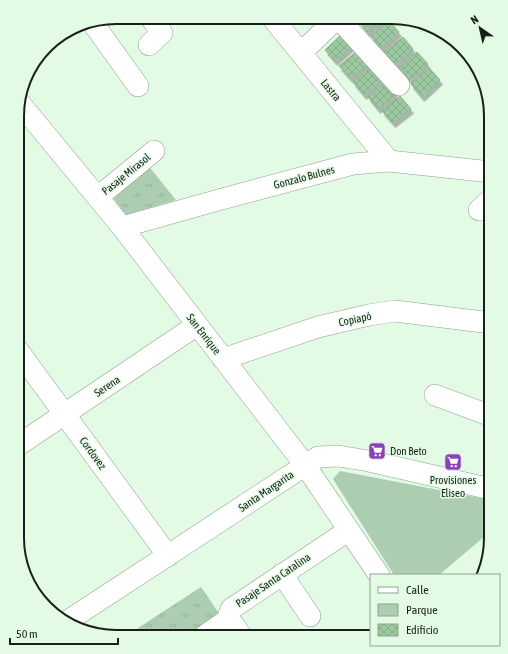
<svg xmlns="http://www.w3.org/2000/svg" width="508" height="654" viewBox="0 0 508 654" font-family="'Asap Condensed',sans-serif">
<defs>
<pattern id="grass-tufts" width="24" height="20" patternUnits="userSpaceOnUse"><rect width="24" height="20" fill="#adcdb0"/><path d="M3 7l-1-3M5 7V3M7 7l1-3M15 17l-1-3M17 17v-4M19 17l1-3" fill="none" stroke="#94b097"/></pattern>
<pattern id="building-cross-hatch" width="8" height="8" patternUnits="userSpaceOnUse"><rect width="8" height="8" fill="#9bcaa0"/><path d="M0 0l8 8M0 8l8-8" fill="none" stroke="#85ad89"/></pattern>
<filter id="shadow"><feDropShadow dx="2.5" dy="4.5" stdDeviation="0" flood-color="#0004"/></filter>
</defs>
<rect width="100%" height="100%" fill="#e3fae5"/>
<path fill="url(#grass-tufts)" d="M147,164L176,200L126,215L110,194Z
M201,587L218,612V618L192,636H143L138,628Z"/>
<path fill="#adcdb0" d="M340,471L491,500V531L439,575H394L333,479Z"/>
<path fill="url(#building-cross-hatch)" stroke="#96ac98" filter="url(#shadow)" d="M385,18L367,32L358,19H359Z
M389,21L399,32L381,48L371,36Z
M344,32L354,44L335,61L325,50Z
M403,37L413,49L395,65L384,52Z
M358,50L370,63L351,79L339,66Z
M417,52L428,64L410,80L399,68Z
M372,66L383,79L364,95L353,82Z
M429,68L440,80L422,97L411,84Z
M386,82L396,94L378,109L368,97Z
M400,96L411,109L393,123L382,111Z"/>
<g fill="none" stroke-linecap="round" stroke-linejoin="round">
<defs>
<path id="minor" d="M339,19L399,85
M274,20L389,161
M92,22L138,86
M149,45L162,33L153,21
M301,53L336,19
M18,101L122,227L305,465L379,575
M98,197L154,151
M479,210L491,199
M122,227L222,199L353,164L389,161L491,172
M17,349L168,556
M223,359L318,327L369,315L395,311L491,323
M435,395L491,416
M17,446L197,325
M282,574L310,616
M227,620L234,625L242,637
M66,622L318,457L338,456L369,461L491,489
M204,636L227,620L231,609L349,530"/>
</defs>
<use href="#minor" stroke="#8da38f" stroke-width="22"/>
<use href="#minor" stroke="#fff" stroke-width="21"/>
</g>
<defs>
<symbol id="supermarket-square" viewBox="-11 -11 22 22"><rect x="-9" y="-9" width="18" height="18" rx="4" fill="#8743b7" stroke="#e3fae5"/><path d="M-6-5.5h2.5l.6 2H6L4.5 2H-2.5L-4.4-4H-6ZM-1.5 3.2a1.3 1.3 0 1 0 .1 0ZM3 3.2a1.3 1.3 0 1 0 .1 0Z" fill="#fff"/></symbol>
</defs>
<g fill-rule="evenodd">
<use href="#supermarket-square" x="367" y="441" width="20" height="20"/>
<use href="#supermarket-square" x="443" y="452" width="20" height="20"/>
</g>
<g text-anchor="middle" dominant-baseline="central" stroke-width="3" stroke-linejoin="round" paint-order="stroke">
<g font-size="11" fill="#182019" stroke="#e3fae5">
<text transform="translate(331 90) rotate(51)">Lastra</text>
<text transform="translate(126 174) rotate(-39)">Pasaje Mirasol</text>
<text transform="translate(304 177) rotate(-15)">Gonzalo Bulnes</text>
<text transform="translate(355 319) rotate(-12)">Copiapó</text>
<text transform="translate(204 334) rotate(52)">San Enrique</text>
<text transform="translate(107 386) rotate(-34)">Serena</text>
<text transform="translate(93 453) rotate(54)">Cordovez</text>
<text transform="translate(266 491) rotate(-34)">Santa Margarita</text>
<text transform="translate(273 580) rotate(-34)">Pasaje Santa Catalina</text>
</g>
<g font-size="11" fill="#182019" stroke="#e3fae5" text-anchor="start">
<text x="390" y="451">Don Beto</text>
<text x="453" y="480" text-anchor="middle">Provisiones<tspan x="453" dy="13">Eliseo</tspan></text>
</g>
</g>
<path d="M0 0H508V654H0ZM116 24H392A92 92 0 0 1 484 116V538A92 92 0 0 1 392 630H116A92 92 0 0 1 24 538V116A92 92 0 0 1 116 24Z" fill="#e3fae5" fill-rule="evenodd"/>
<path fill="none" stroke="#182019" stroke-width="2" d="M116 24H392A92 92 0 0 1 484 116V538A92 92 0 0 1 392 630H116A92 92 0 0 1 24 538V116A92 92 0 0 1 116 24Z"/>
<rect x="370" y="574" width="130" height="72" fill="#e3fae5" stroke="#92a393"/>
<rect x="378" y="587" width="20" height="6" fill="#ffffff" stroke="#92a393"/>
<text x="406" y="594" font-size="12" fill="#182019">Calle</text>
<rect x="378" y="604" width="20" height="12" fill="#adcdb0" stroke="#92a393"/>
<text x="406" y="614" font-size="12" fill="#182019">Parque</text>
<rect x="378" y="624" width="20" height="12" fill="url(#building-cross-hatch)" stroke="#92a393"/>
<text x="406" y="634" font-size="12" fill="#182019">Edificio</text>
<g transform="translate(480 28) rotate(326)" stroke="#e3fae5" stroke-width="3" paint-order="stroke">
<path d="M0-3L7 15L0 10L-7 15Z" fill="#182019"/>
<text y="-6" font-size="11" font-weight="bold" text-anchor="middle" fill="#182019">N</text>
</g>
<path d="M10 638v6h108v-6" fill="none" stroke="#182019" stroke-width="2"/>
<text x="16" y="638" font-size="12" fill="#182019" stroke="#e3fae5" stroke-width="3" paint-order="stroke">50 m</text>
</svg>
